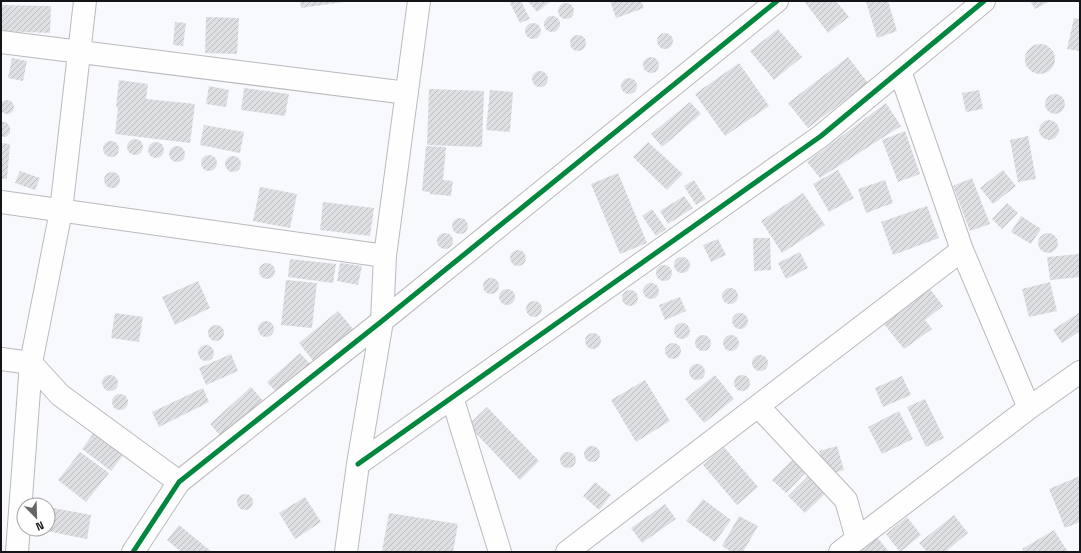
<svg xmlns="http://www.w3.org/2000/svg" width="1081" height="553" viewBox="0 0 1081 553" font-family="'Space Grotesk',sans-serif">
<defs>
<pattern id="building-hatch" width="6" height="6" patternUnits="userSpaceOnUse"><rect width="6" height="6" fill="#dedfe2"/><path d="M-1 1l2-2M0 6l6-6M5 7l2-2" fill="none" stroke="#bebec1"/></pattern>
</defs>
<rect width="100%" height="100%" fill="#f8f9fd"/>
<path fill="url(#building-hatch)" d="M300,1H343V2L301,8Z
M509,1H521L530,19L520,23Z
M528,1H551L537,12Z
M610,1H641L644,8L616,18Z
M804,1H836L849,17L828,33Z
M866,1H888L897,31L877,38Z
M1030,1H1050L1035,9Z
M558 11a8 8 0 1 1 16 0a8 8 0 1 1-16 0Z
M1,5L51,6L50,33L1,31Z
M544 24a8 8 0 1 1 16 0a8 8 0 1 1-16 0Z
M206,17L239,18L237,54L205,53Z
M1074,18L1080,19V51L1067,49Z
M175,22L186,23L183,46L173,45Z
M525 31a8 8 0 1 1 16 0a8 8 0 1 1-16 0Z
M778,29L802,57L774,80L750,51Z
M657 41a8 8 0 1 1 16 0a8 8 0 1 1-16 0Z
M570 43a8 8 0 1 1 16 0a8 8 0 1 1-16 0Z
M1025 59a15 15 0 1 1 30 0a15 15 0 1 1-30 0Z
M848,57L868,83L808,128L788,103Z
M643 65a8 8 0 1 1 16 0a8 8 0 1 1-16 0Z
M12,58L27,61L23,81L8,78Z
M739,63L769,106L725,136L695,94Z
M532 79a8 8 0 1 1 16 0a8 8 0 1 1-16 0Z
M621 86a8 8 0 1 1 16 0a8 8 0 1 1-16 0Z
M119,80L148,84L146,99L195,104L190,143L115,134L118,108L116,107Z
M209,86L229,90L226,107L206,104Z
M244,88L289,94L285,116L241,110Z
M429,89L484,91L482,147L427,145Z
M490,90L513,92L510,132L486,130Z
M979,90L983,109L966,112L962,93Z
M1045 104a10 10 0 1 1 20 0a10 10 0 1 1-20 0Z
M0 107a7 7 0 1 1 14 0a7 7 0 1 1-14 0Z
M690,102L701,114L662,147L651,134Z
M886,103L901,126L820,178L807,162Z
M1039 130a10 10 0 1 1 20 0a10 10 0 1 1-20 0Z
M1,122H6L10,127V133L6,137H1Z
M204,125L244,132L240,153L200,145Z
M905,131L920,174L898,182L882,140Z
M1028,136L1036,179L1018,182L1010,140Z
M127 147a8 8 0 1 1 16 0a8 8 0 1 1-16 0Z
M103 149a8 8 0 1 1 16 0a8 8 0 1 1-16 0Z
M648,142L683,174L667,190L633,157Z
M148 150a8 8 0 1 1 16 0a8 8 0 1 1-16 0Z
M1,143L10,144L7,179H1Z
M426,146L446,147L443,180L453,181L451,196L430,194V192L422,191Z
M169 154a8 8 0 1 1 16 0a8 8 0 1 1-16 0Z
M201 163a8 8 0 1 1 16 0a8 8 0 1 1-16 0Z
M225 164a8 8 0 1 1 16 0a8 8 0 1 1-16 0Z
M838,170L854,198L829,212L813,184Z
M1003,170L1016,186L993,204L980,188Z
M20,171L40,178L35,190L15,183Z
M104 180a8 8 0 1 1 16 0a8 8 0 1 1-16 0Z
M618,173L647,243L620,254L591,184Z
M972,178L990,224L970,231L953,186Z
M694,180L706,199L696,205L684,186Z
M885,180L893,203L866,213L858,189Z
M260,187L297,194L290,228L253,221Z
M803,193L825,225L782,253L761,221Z
M684,196L693,208L668,224L660,211Z
M323,202L374,208L370,236L320,230Z
M1007,203L1018,213L1002,229L992,219Z
M927,206L939,238L893,255L881,222Z
M652,209L666,229L656,236L642,216Z
M1021,216L1041,229L1031,244L1011,232Z
M452 226a8 8 0 1 1 16 0a8 8 0 1 1-16 0Z
M1038 243a10 10 0 1 1 20 0a10 10 0 1 1-20 0Z
M437 241a8 8 0 1 1 16 0a8 8 0 1 1-16 0Z
M753,238H770L771,270L754,271Z
M718,239L726,255L711,262L703,245Z
M510 258a8 8 0 1 1 16 0a8 8 0 1 1-16 0Z
M800,252L808,268L786,279L778,263Z
M1079,254L1080,277L1050,280L1047,257Z
M674 265a8 8 0 1 1 16 0a8 8 0 1 1-16 0Z
M290,259L336,264L333,283L288,277Z
M340,263L362,266L358,285L337,281Z
M259 271a8 8 0 1 1 16 0a8 8 0 1 1-16 0Z
M656 273a8 8 0 1 1 16 0a8 8 0 1 1-16 0Z
M483 286a8 8 0 1 1 16 0a8 8 0 1 1-16 0Z
M286,280L317,283L312,328L281,325Z
M198,281L210,308L175,325L162,297Z
M1050,282L1057,311L1029,317L1022,289Z
M643 291a8 8 0 1 1 16 0a8 8 0 1 1-16 0Z
M722 296a8 8 0 1 1 16 0a8 8 0 1 1-16 0Z
M930,289L943,306L925,320L932,329L904,349L884,324Z
M499 297a8 8 0 1 1 16 0a8 8 0 1 1-16 0Z
M622 298a8 8 0 1 1 16 0a8 8 0 1 1-16 0Z
M680,297L686,311L665,320L659,305Z
M526 309a8 8 0 1 1 16 0a8 8 0 1 1-16 0Z
M338,311L354,330L314,362L299,343Z
M1080,312V331L1062,343L1053,330Z
M115,313L143,317L139,342L111,338Z
M732 321a8 8 0 1 1 16 0a8 8 0 1 1-16 0Z
M258 329a8 8 0 1 1 16 0a8 8 0 1 1-16 0Z
M674 331a8 8 0 1 1 16 0a8 8 0 1 1-16 0Z
M208 333a8 8 0 1 1 16 0a8 8 0 1 1-16 0Z
M585 341a8 8 0 1 1 16 0a8 8 0 1 1-16 0Z
M695 343a8 8 0 1 1 16 0a8 8 0 1 1-16 0Z
M723 343a8 8 0 1 1 16 0a8 8 0 1 1-16 0Z
M665 351a8 8 0 1 1 16 0a8 8 0 1 1-16 0Z
M198 353a8 8 0 1 1 16 0a8 8 0 1 1-16 0Z
M300,353L311,365L278,394L267,382Z
M231,354L238,371L206,385L199,368Z
M752 363a8 8 0 1 1 16 0a8 8 0 1 1-16 0Z
M689 372a8 8 0 1 1 16 0a8 8 0 1 1-16 0Z
M715,375L734,399L704,423L685,399Z
M102 383a8 8 0 1 1 16 0a8 8 0 1 1-16 0Z
M734 383a8 8 0 1 1 16 0a8 8 0 1 1-16 0Z
M902,376L911,395L883,407L875,388Z
M645,380L670,421L636,442L611,400Z
M251,387L265,403L223,439L210,424Z
M203,388L209,402L159,427L152,412Z
M112 402a8 8 0 1 1 16 0a8 8 0 1 1-16 0Z
M925,399L944,438L926,447L907,407Z
M487,407L539,461L520,480L468,425Z
M899,411L913,439L882,454L868,427Z
M98,427L127,450L111,471L82,449Z
M837,446L844,470L826,475L819,451Z
M584 454a8 8 0 1 1 16 0a8 8 0 1 1-16 0Z
M724,447L758,487L737,505L703,465Z
M80,452L109,473L86,502L58,480Z
M560 460a8 8 0 1 1 16 0a8 8 0 1 1-16 0Z
M796,456L809,469L786,493L772,480Z
M813,471L831,488L805,513L788,496Z
M1080,476V522L1065,528L1049,489Z
M595,482L611,495L599,510L583,496Z
M237 502a8 8 0 1 1 16 0a8 8 0 1 1-16 0Z
M305,497L321,522L295,539L279,513Z
M703,499L731,520L715,542L686,521Z
M665,504L676,519L642,543L631,528Z
M48,507L91,515L87,539L42,530L48,529Z
M389,513L458,524L453,552H391L382,551Z
M954,515L968,533L945,552H927L919,543Z
M739,516L758,526L743,552H732L722,546Z
M907,517L921,535L900,552L886,534Z
M179,525L212,552H181L167,540Z
M1054,530L1068,552H1024L1022,549Z
M877,537L889,552H858Z"/>
<g fill="none" stroke-linecap="round" stroke-linejoin="round">
<defs>
<path id="minor" d="M1,42L407,93
M900,71L962,250L1029,408L1080,372
M1,202L385,256
M1,359L31,363L60,395L179,482
M452,397L500,552
M758,406L846,500L857,539
M358,464L821,136L984,1
M17,552L31,363L61,211L85,1
M133,552L179,482L382,321L777,1
M346,552L358,464L382,321L385,256L419,1
M567,552L962,250
M840,552L1029,408"/>
</defs>
<use href="#minor" stroke="#bababe" stroke-width="24"/>
<use href="#minor" stroke="#fefeff" stroke-width="22"/>
<defs>
<path id="cycleway" d="M358,464L821,136L984,1
M133,552L179,482L382,321L777,1"/>
</defs>
<use href="#cycleway" stroke="#fff" stroke-width="8"/>
<use href="#cycleway" stroke="#00873e" stroke-width="5"/>
</g>
<rect width="1081" height="553" fill="none" stroke="#141518" stroke-width="4"/>
<g transform="translate(36 517) rotate(157)"><circle r="19" fill="#ffffff" stroke="#a1a1a3"/>
<path d="M0-3L7 15L0 10L-7 15Z" fill="#646568"/>
<text y="-6" font-size="11" font-weight="bold" text-anchor="middle" fill="#141518">N</text>
</g>
</svg>
